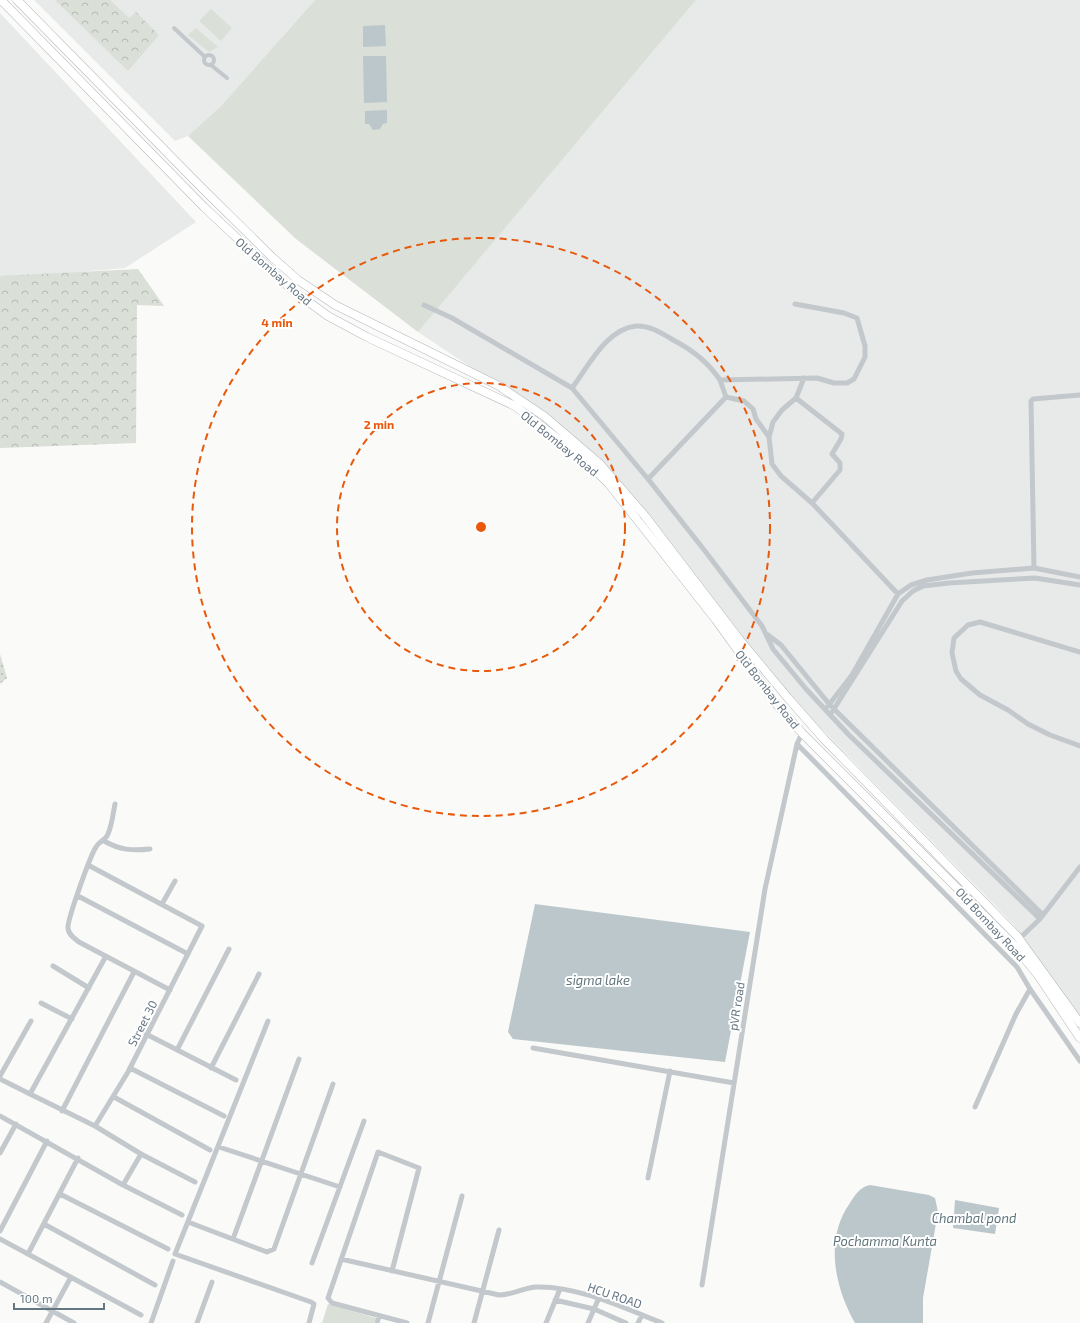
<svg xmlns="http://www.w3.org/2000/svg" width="1080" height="1323" viewBox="0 0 1080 1323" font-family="'Exo 2',sans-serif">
<defs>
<pattern id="forest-crowns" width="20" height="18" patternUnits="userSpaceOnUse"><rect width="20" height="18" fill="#dadfd7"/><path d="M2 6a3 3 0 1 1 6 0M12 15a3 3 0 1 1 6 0" fill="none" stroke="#b4b9b4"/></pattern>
<pattern id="garden-dots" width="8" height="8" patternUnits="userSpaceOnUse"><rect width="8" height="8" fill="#dadfd7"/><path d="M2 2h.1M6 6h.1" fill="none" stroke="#b4b9b4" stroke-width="1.8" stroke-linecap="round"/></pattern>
</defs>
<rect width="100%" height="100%" fill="#fafaf8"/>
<path fill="#e8e9e9" d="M34,0H315L222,105L188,136L175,141Z
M696,0H1080V1016L1013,924L799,706L615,480L583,449L499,386L418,332Z
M0,13L196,222L125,268L0,279Z"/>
<path fill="#dadfd7" d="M315,0H696L418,332L296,239L188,136L222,105Z
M211,9L232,28L221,41L199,21Z
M196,28L218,47L209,52L188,35Z
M328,1304L376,1318L374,1323H322Z"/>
<path fill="url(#forest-crowns)" d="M55,0H110L129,18L136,12L159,35L128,71Z
M138,269L164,306L137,305L136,443L0,448V276Z"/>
<path fill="url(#garden-dots)" d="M0,654L7,678L0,684Z"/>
<path fill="#bbc7cb" d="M385,25L386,46L363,47V26Z
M363,56H386L387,102L364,103Z
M387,110V123L383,124L380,129L373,130L369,124H365V111Z
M535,904L750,932L725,1062L513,1039L508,1032Z
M870,1185L929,1195L935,1198L938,1212L923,1298V1323H855C835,1288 824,1239 850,1203C855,1195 860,1187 870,1185Z
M955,1200L999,1208L995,1234L953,1228Z"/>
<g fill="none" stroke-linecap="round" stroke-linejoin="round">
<defs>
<path id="primary" d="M1,0L204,207L291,289L328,316L367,337L515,406L578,454L609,484L716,620L778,706L802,733L1011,942L1038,975L1080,1038
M17,0L201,187L272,257L298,280L335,305L499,386L544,416L600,464L645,516L739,639L788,698L824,739L1017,936L1080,1023"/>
</defs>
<use href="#primary" stroke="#b5babe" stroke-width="9"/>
<path stroke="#c3c8cc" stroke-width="4" d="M174,28L205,57
M204 60a5 5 0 1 1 10 0a5 5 0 1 1-10 0Z
M211,65L227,78"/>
<path stroke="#c3c8cc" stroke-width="5" d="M424,305L452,318L572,388L648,479L705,551L762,626L773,649L806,689L849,735L1040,919
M804,378L796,398L782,410L773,422L769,437L772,464L781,476L812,503L898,594
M720,380L726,397L744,401L753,409L756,419L769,437
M572,388C588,367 606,329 636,326C650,325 663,334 675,341C694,351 708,362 720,380L817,378L834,383H847L854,379L865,357V346L857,318L844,313L795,304
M796,398L842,434L841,439L832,454L840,463V470L812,503
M648,479L726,397
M1034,568L1031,401L1033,399L1080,395
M768,635L781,645L830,705L1043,915
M1080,652L980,622L968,625L954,638L952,653L956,671L961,679L980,695L1008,710L1028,724L1050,735L1080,746
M828,706L852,675L898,594L911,585L927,580L972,573L1034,568L1080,577
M832,712L902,601L913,591L923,586L949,583L1035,578L1080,585
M797,744L1017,967L1030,989L1080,1061
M115,804C113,814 112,825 108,834C106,840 99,841 96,847C91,854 67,920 68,928C68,934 74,938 79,942L170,990
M104,841C120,850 132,851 150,849
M88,865L202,926L128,1072L95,1126
M78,896L188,954
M162,904L175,881
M1019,939L1040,919L1080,867
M106,956L30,1094L95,1126L141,1154L123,1185
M53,966L89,988
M41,1003L72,1019
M268,1021L175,1254L311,1302L314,1304L309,1323
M146,1034L236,1080
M533,1048L734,1083
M177,1050L229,949
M130,1068L224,1116
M211,1068L259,974
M0,1076L31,1021
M0,1079L30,1094
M114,1097L210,1150
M975,1107L1016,1014L1030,989
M62,1111L134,972
M0,1116L123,1185L182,1215
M219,1147L340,1187
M0,1153L16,1124
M141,1154L195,1182
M648,1178L670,1071
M60,1194L168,1249
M188,1222L267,1252L274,1249L333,1084
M44,1224L155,1285
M0,1231L47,1141
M0,1239L141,1315
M233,1239L299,1059
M28,1254L78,1158
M341,1259L499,1295C512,1295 523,1288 535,1287C576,1285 624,1308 662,1323
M312,1263L364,1121
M392,1271L419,1168L378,1152L328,1298L332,1303L407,1323
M0,1282L74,1323
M702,1285L765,889L797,744L802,733
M555,1300L594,1309L626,1323
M46,1323L71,1277
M151,1323L173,1261
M197,1323L212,1282
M377,1323L379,1316
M428,1323L462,1196
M474,1323L499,1230
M546,1323L560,1289
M588,1323L598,1300
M638,1323L642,1315"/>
<use href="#primary" stroke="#fff" stroke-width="8"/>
</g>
<g fill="none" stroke="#e8590c" stroke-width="2" stroke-dasharray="7 5">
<circle cx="481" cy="527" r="144"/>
<circle cx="481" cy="527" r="289"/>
</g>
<g text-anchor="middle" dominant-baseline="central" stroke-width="4" stroke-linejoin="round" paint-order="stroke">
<g font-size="12" fill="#657683" stroke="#fff">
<text transform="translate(274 271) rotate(41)">Old Bombay Road</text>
<text transform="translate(560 443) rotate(39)">Old Bombay Road</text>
<text transform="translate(768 689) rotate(52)">Old Bombay Road</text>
<text transform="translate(991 924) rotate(47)">Old Bombay Road</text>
<text transform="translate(736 1006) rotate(-81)">pVR road</text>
<text transform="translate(142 1023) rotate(-63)">Street 30</text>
<text transform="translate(615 1295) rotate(19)">HCU ROAD</text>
</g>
<g font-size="13" font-style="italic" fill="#60757c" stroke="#fff">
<text x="598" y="980">sigma lake</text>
<text x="974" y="1218">Chambal pond</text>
<text x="885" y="1241">Pochamma Kunta</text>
</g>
</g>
<circle cx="481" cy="527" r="6" fill="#e8590c" stroke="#fff" stroke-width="2"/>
<g font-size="12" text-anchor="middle" font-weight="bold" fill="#e8590c" stroke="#fff" stroke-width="4" stroke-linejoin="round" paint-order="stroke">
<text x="277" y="327">4 min</text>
<text x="379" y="429">2 min</text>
</g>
<path d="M14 1303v6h90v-6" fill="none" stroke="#657683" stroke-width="2"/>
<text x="20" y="1303" font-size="12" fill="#657683" stroke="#ffffff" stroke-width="3" paint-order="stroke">100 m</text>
</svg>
